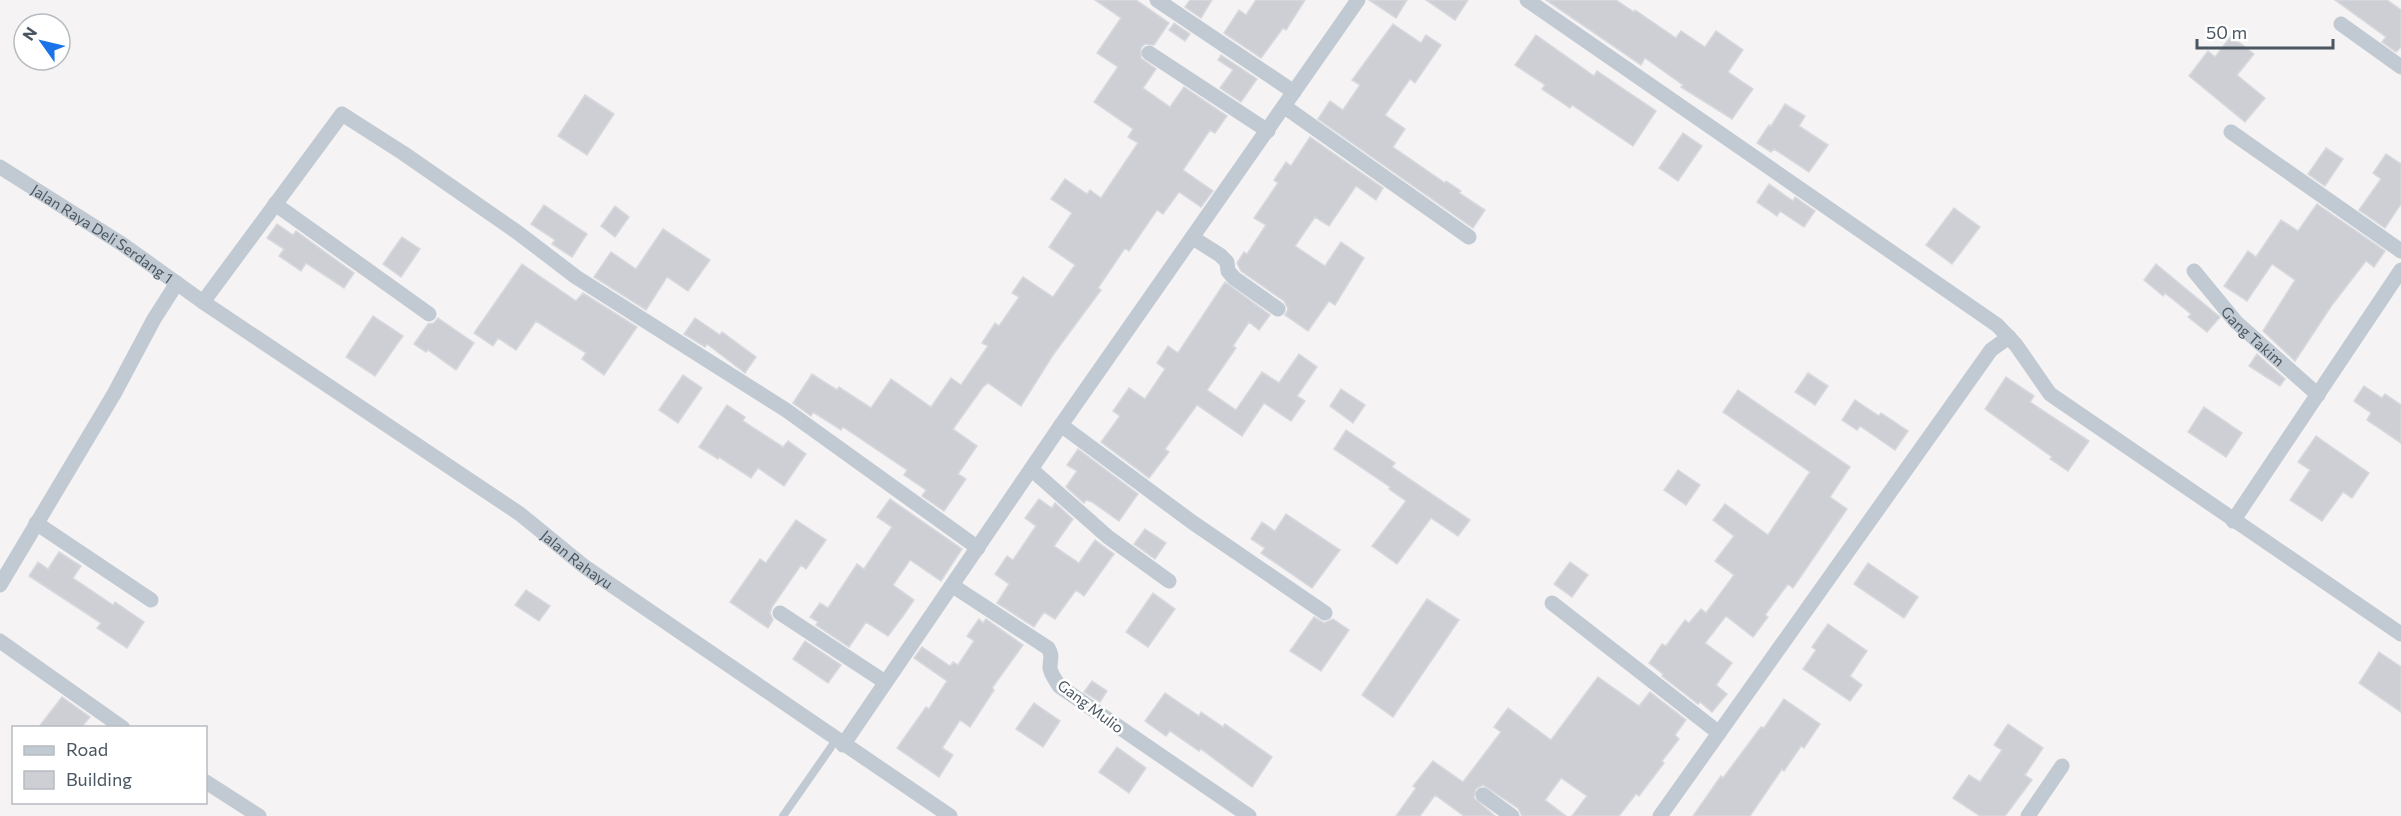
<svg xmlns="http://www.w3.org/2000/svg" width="2401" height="816" viewBox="0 0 2401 816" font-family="Commissioner,sans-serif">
<rect width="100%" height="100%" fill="#f5f3f3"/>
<path fill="#cdcfd5" stroke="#d7d9de" stroke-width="1.5" d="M1095,0H1136L1169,23L1154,45L1145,44L1141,48V58L1156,69L1143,88L1170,107L1184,87L1227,116L1215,133L1210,130L1183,170L1213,191L1201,207L1179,192L1163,214L1157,210L1129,251L1125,248L1098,288L1101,290L1053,355L1021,406L988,383L983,387L953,429L977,446L958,474L966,479L944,511L922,496L926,490L904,475L907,470L843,427L841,430L813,412L811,416L793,403L812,374L837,390L839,387L871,408L891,379L931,407L951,378L961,385L988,346L982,343L995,323L999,326L1019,297L1012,293L1023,277L1053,297L1075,265L1049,247L1072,213L1051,199L1065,179L1087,194L1090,190L1101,198L1138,143L1128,137L1133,129L1094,102L1118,67L1097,53L1121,18Z
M1190,0H1212L1201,18L1185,7Z
M1256,0H1305L1286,30L1283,28L1261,58L1224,33L1239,10L1246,15Z
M1369,0H1407L1396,18Z
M1426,0H1468L1455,20Z
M1546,0H1616L1634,12L1635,10L1676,38L1681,31L1705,47L1716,31L1743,50L1728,72L1753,89L1732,119L1681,87L1683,85L1645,58L1641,65Z
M2335,0H2387L2401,10V47L2396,52L2382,42L2386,37Z
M1174,23L1190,34L1185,41L1169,30Z
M1393,24L1421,43L1426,35L1441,45L1415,83L1410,79L1385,115L1405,129L1393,147L1445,183L1446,181L1461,191L1459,193L1485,210L1473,228L1318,119L1330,101L1343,110L1360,85L1352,80Z
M1536,35L1594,76L1597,71L1656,111L1633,146L1572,105L1570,108L1542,89L1545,85L1515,65Z
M2231,36L2254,54L2237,75L2265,98L2245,122L2189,76L2208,51L2215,57Z
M1221,55L1257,79L1241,102L1220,88L1233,70L1218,60Z
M585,95L614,114L587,155L558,136Z
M1785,104L1805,116L1799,126L1828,145L1809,172L1774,149L1771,152L1757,143L1769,125L1771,126Z
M1683,133L1702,146L1678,181L1659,168Z
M1310,137L1383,188L1376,200L1356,186L1329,226L1315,217L1295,246L1325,266L1341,242L1364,258L1335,305L1329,301L1308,331L1285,315L1288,309L1284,301L1241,271L1237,263L1244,252L1247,254L1266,225L1254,218L1278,183L1274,180L1286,162L1291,166Z
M2326,148L2343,159L2325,186L2308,174Z
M2386,154L2401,164V204L2385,228L2359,210L2381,179L2373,173Z
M1769,184L1793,201L1795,197L1815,211L1804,227L1780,211L1777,216L1757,202Z
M2317,204L2385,251L2374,267L2366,261L2332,305L2295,361L2263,331L2295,280L2272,264L2247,301L2224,286L2248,251L2256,257L2281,220L2298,231Z
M544,205L587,234L572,257L552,244L555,240L531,224Z
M615,206L629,217L615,237L601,226Z
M1954,208L1980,227L1952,264L1926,245Z
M277,224L293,235L296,231L354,273L344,288L306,263L301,271L279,256L284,249L267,238Z
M663,229L710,260L688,291L667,277L646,310L594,277L611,252L636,269Z
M402,237L420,249L401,277L383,264Z
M522,264L576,301L583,293L637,327L604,375L582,359L586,353L536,321L516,350L498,338L493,346L474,333Z
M2156,264L2220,317L2207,332L2188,317L2191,314L2165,293L2163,296L2144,280Z
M1225,282L1270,315L1259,330L1249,322L1233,346L1236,348L1207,390L1236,410L1262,372L1279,383L1299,354L1317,367L1297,396L1305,401L1291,421L1264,403L1242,436L1197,405L1165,449L1169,452L1149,478L1101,442L1120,416L1113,411L1129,388L1145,399L1165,369L1157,363L1168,346L1178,353Z
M373,316L403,336L375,376L346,357Z
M438,318L474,343L456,370L428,350L426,352L414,344L428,324L434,323Z
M695,318L720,335L722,332L756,357L745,373L707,344L705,347L684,334Z
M2257,354L2285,379L2280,386L2249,366Z
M1808,373L1828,386L1815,405L1795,392Z
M683,375L702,388L678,423L659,410Z
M2006,377L2034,396L2030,402L2089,441L2068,471L2050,459L2052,457L1985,409Z
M2364,386L2382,398L2385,394L2401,405V443L2367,420L2371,413L2354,401Z
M1341,389L1365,405L1353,423L1330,406Z
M1738,390L1850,467L1830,497L1847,509L1793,588L1788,584L1765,615L1768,617L1753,637L1726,616L1705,643L1732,663L1716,685L1727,694L1712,712L1700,702L1698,704L1662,676L1663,674L1649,663L1662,644L1666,646L1685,620L1689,623L1701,609L1706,613L1734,575L1715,561L1734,536L1713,520L1725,504L1768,535L1810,472L1723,412Z
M1855,400L1879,416L1881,413L1908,431L1895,450L1860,426L1857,430L1842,420Z
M727,405L745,417L743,421L783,447L788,441L806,454L784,486L758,468L751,478L719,457L718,459L699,447Z
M2204,407L2242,433L2226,457L2188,432Z
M1346,430L1395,463L1392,467L1470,520L1458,536L1431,518L1397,564L1372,546L1406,501L1389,489L1390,487L1334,449Z
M2316,436L2369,473L2352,498L2343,492L2322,521L2290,500L2310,470L2298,462Z
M1078,449L1138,494L1119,521L1092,502L1086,500L1084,503L1066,487L1077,471L1067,465Z
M1678,470L1700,485L1686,505L1664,490Z
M890,499L962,549L941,581L910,560L893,585L914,600L903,616L888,636L866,622L849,647L816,625L818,622L810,617L820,603L828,608L857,564L864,569L892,527L877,517Z
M1039,499L1052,508L1055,503L1073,519L1054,546L1079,563L1095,540L1114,554L1084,596L1076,590L1055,619L1044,612L1034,627L997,603L1009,584L995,574L1007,556L1013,560L1036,526L1025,518Z
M1286,514L1340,550L1312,588L1261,553L1265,548L1251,539L1262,522L1275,531Z
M796,520L826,540L806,569L801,565L772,607L770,613L773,620L768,628L730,602L760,559L766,563Z
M1145,529L1166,543L1155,559L1134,544Z
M59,552L81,566L73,578L113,605L115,602L144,622L127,648L97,628L101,623L29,576L38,562L48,569Z
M1570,562L1588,575L1572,597L1554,584Z
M1868,563L1918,597L1904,618L1854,584Z
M526,590L550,606L539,621L515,605Z
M1153,593L1175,609L1148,647L1126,632Z
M1427,599L1459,620L1393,717L1362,695Z
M1314,617L1324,623L1333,619L1349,630L1321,671L1290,651Z
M979,619L983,623L986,619L1023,645L992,688L994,690L970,727L960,720L942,748L953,755L939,777L897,748L926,707L929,709L947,681L914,658L922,647L950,666L953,662L958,665L974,641L967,636Z
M1828,624L1867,651L1850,676L1862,685L1850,701L1803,669L1816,650L1812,647Z
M805,641L841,665L828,683L793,659Z
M2379,652L2401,667V712L2359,683Z
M1598,677L1639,706L1650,692L1686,720L1675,735L1679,739L1662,761L1664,763L1639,796L1636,794L1619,816H1572L1587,796L1561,778L1545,800L1566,816H1522L1518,808L1483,785L1476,789L1474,798L1495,816H1464L1435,795L1420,816H1396L1416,788L1413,786L1433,761L1463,782L1501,732L1494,727L1508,708L1551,740Z
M1092,681L1107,691L1100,702L1084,692Z
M1165,693L1199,716L1201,712L1223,727L1225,724L1272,757L1252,787L1201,749L1199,751L1170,731L1166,736L1145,721Z
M62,697L90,717L81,728H38Z
M1784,699L1820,724L1804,748L1801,746L1784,771L1782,769L1750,816H1693L1721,776L1723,778L1761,727L1764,728Z
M1034,703L1060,721L1043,747L1016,729Z
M2008,724L2043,748L2025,775L2032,780L2005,816H1980L1953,798L1969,775L1980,782L2002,750L1994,745Z
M1117,747L1146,768L1129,793L1099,772Z"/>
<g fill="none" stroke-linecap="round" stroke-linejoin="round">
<path stroke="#c1cad2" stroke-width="8" d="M783,816L836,740"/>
<g stroke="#c1cad2" stroke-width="15">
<path d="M1157,0L1294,92"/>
<path d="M1527,0L1997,325L2016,345L2050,394L2401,634"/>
<path d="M2341,24L2401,67"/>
<path d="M1149,53L1268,131"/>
<path d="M1285,107L1469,237"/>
<path d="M2231,132L2401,251"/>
<path id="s1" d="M0,167L122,244L203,302L520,514L585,567L950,816"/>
<path d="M275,204L429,314"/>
<path d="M1193,238L1220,255L1227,262L1228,271L1234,278L1278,309"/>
<path id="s2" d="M2194,271L2236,322L2318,395"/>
<path d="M203,302L342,114L403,153L517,232L576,277L786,410L978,548"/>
<path d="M1061,425L1192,522L1325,613"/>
<path d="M1031,469L1108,537L1169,581"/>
<path d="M2233,521L2401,270"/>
<path d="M36,523L151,600"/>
<path d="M0,585L114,394L154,319L177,283"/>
<path d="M953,586L1048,648C1053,656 1050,659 1050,668C1051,675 1056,680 1059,686L1249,816"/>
<path d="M1552,603L1719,733"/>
<path d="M780,613L885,682"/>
<path d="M0,641L123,728"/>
<path d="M843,745L1061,425L1358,0"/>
<path d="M206,782L259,816"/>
<path d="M1483,795L1512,816"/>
<path d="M1660,816L1991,350L2009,337"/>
<path d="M2028,816L2062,766"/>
</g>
</g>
<g text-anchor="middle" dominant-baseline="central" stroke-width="5" stroke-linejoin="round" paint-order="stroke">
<g font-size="15" fill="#4a5661" stroke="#fff">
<text stroke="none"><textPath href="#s1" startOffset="122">Jalan Raya Deli Serdang 1</textPath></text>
<text stroke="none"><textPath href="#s2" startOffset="88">Gang Takim</textPath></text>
<text stroke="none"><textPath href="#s1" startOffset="698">Jalan Rahayu</textPath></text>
<text transform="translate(1091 706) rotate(37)">Gang Mulio</text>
</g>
</g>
<rect x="12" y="726" width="195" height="78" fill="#ffffff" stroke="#b7bbc0" stroke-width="1.5"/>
<rect x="24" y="746" width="30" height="9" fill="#c1cad2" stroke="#b7bbc0" stroke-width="1.5"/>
<text x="66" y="756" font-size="18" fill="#4a5661">Road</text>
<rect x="24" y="771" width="30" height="18" fill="#cdcfd5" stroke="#b7bbc0" stroke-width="1.5"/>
<text x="66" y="786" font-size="18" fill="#4a5661">Building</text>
<g transform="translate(42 42) rotate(304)"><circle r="28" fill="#ffffff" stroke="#b7bbc0" stroke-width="1.5"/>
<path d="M0-4.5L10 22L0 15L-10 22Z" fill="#1a73e8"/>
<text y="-9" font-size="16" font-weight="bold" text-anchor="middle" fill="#4a5661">N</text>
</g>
<path d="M2197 39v9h136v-9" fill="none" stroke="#4a5661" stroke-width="3"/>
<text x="2206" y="39" font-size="18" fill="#4a5661" stroke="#ffffff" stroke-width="4.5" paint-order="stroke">50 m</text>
</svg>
